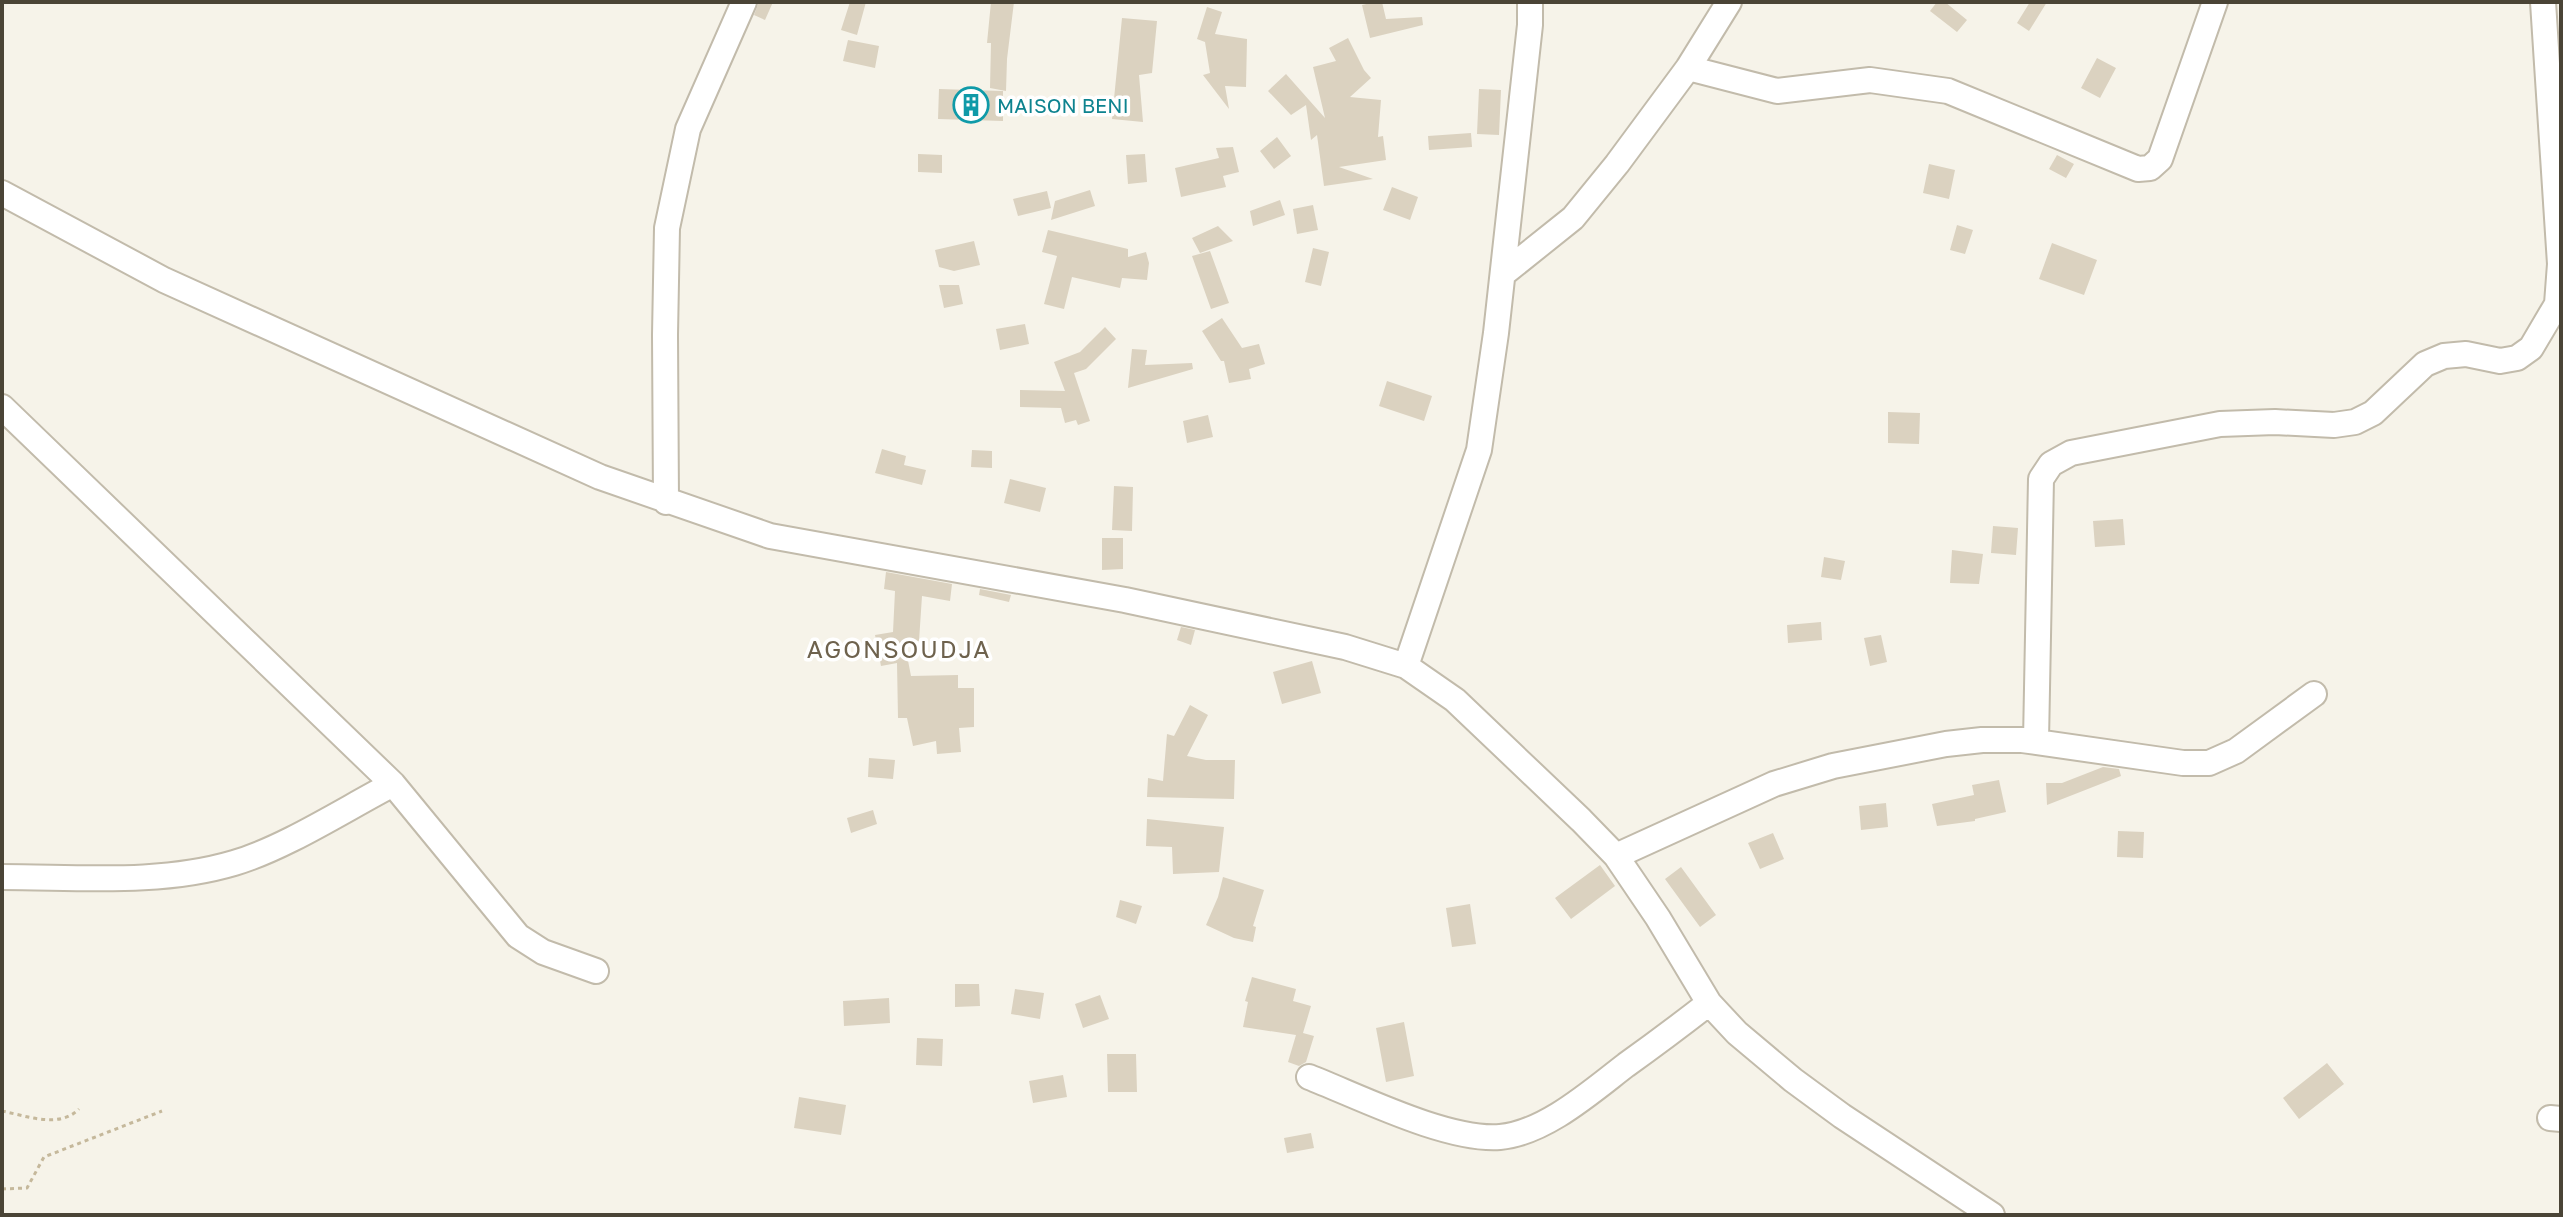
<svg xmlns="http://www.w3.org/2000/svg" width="2563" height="1217" viewBox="0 0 2563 1217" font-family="'Golos Text',sans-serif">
<rect width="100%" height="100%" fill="#f6f3e9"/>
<path fill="#dbd2c0" d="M759,2H773L765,20L754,15Z
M850,2H866L857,35L841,30Z
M991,2H1014L1007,59L1006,91L990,88L991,43H987Z
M1375,2H1382L1386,19L1422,17L1423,25L1370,38L1362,5Z
M1937,2H1945L1967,20L1957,32L1930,11Z
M2030,2H2047L2029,31L2017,23Z
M1207,7L1222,12L1215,34L1247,39L1246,87L1225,86L1229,109L1203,75L1210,73L1205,42L1197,39Z
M1122,18L1157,21L1152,73L1139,75L1143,122L1112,119Z
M1348,38L1364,70L1371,78L1350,97L1381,100L1378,137L1383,136L1386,160L1339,167L1373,179L1324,186L1317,135L1311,140L1306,105L1291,115L1268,91L1286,74L1325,118L1313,67L1336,61L1329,48Z
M848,40L879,46L875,68L843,61Z
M2097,58L2116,68L2100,98L2081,88Z
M939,89L1003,91V121L938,119Z
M1479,89L1501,90L1499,135L1477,134Z
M1471,133L1472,147L1429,150L1428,136Z
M1277,137L1291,156L1274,169L1260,151Z
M1233,147L1239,172L1223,176L1226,187L1181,197L1175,168L1219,158L1216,148Z
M918,154L942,155V173L918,172Z
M1145,154L1147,182L1128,184L1126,155Z
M2057,155L2074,164L2066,178L2049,169Z
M1929,164L1955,170L1949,199L1923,193Z
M1392,187L1418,197L1410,220L1383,210Z
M1090,190L1095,206L1051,220L1055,201Z
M1047,191L1051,208L1018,216L1013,199Z
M1280,200L1285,215L1253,226L1250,211Z
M1313,205L1318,230L1297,234L1293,209Z
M1957,225L1973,230L1965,254L1950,250Z
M1218,226L1233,241L1200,253L1192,238Z
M1048,230L1128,249V257L1146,252L1149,263L1147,280L1122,278L1120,288L1072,277L1064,309L1044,304L1057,256L1042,252Z
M974,241L980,265L954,271L939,267L935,250Z
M2052,243L2097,260L2084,295L2039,279Z
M1313,248L1329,252L1321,286L1305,282Z
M1210,251L1229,303L1211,309L1192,256Z
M939,285H959L963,304L944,308Z
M1222,318L1242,348L1259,344L1265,364L1249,369L1251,379L1229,383L1224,361H1221L1202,331Z
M1025,324L1029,344L1000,350L996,329Z
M1105,327L1116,339L1086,369L1074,373L1090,421L1078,425L1076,420L1065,423L1061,408L1020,407V390L1065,391L1054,362L1080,352Z
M1132,349L1147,350L1145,365L1192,363L1193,369L1128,388Z
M1387,381L1432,396L1424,421L1379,406Z
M1888,412L1920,413L1919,444L1888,443Z
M1208,415L1213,437L1187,443L1183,421Z
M882,449L906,456L904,465L926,470L922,485L875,473Z
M972,450L992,451V468L971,467Z
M1010,479L1046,488L1040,512L1004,503Z
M1114,486L1133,487L1132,531L1112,530Z
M2123,519L2125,545L2095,547L2093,521Z
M1993,526L2018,528L2016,555L1991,553Z
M1102,538H1123V569L1102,570Z
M1952,550L1983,554L1979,584L1950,583Z
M1824,557L1845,561L1841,580L1821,577Z
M886,572L952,584L950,601L922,596L919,641L904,640L911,676L958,675V688H974V727L959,728L961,752L937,754L936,741L913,746L907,718H898L897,663L881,666L875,635L893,632L895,591L884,589Z
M980,589L1011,595L1009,602L979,595Z
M1821,622L1822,640L1788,643L1787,625Z
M1181,627L1195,630L1191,645L1177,640Z
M1881,635L1887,662L1870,666L1864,638Z
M1312,661L1321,693L1282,704L1273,672Z
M1190,705L1208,715L1187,756L1206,760H1235L1234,799L1147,797L1148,778L1163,781L1167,734L1174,736Z
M869,758L895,760L893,779L868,777Z
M2103,767L2119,769L2121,776L2047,805L2046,783H2062Z
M1999,780L2006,812L1975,819V821L1937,826L1932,804L1974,795L1972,785Z
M1886,803L1888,827L1861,830L1859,806Z
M873,810L877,824L851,833L847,818Z
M1147,819L1224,827L1219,872L1173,874L1172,847L1146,846Z
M2118,831L2144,832L2143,858L2117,857Z
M1773,833L1784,859L1760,869L1748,843Z
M1600,865L1615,886L1571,919L1555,898Z
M1681,867L1716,915L1700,927L1665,879Z
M1223,877L1264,890L1253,926L1256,927L1253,942L1234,938L1206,925L1218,897Z
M1120,900L1142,906L1136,924L1116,917Z
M1470,904L1476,944L1452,947L1446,908Z
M1252,977L1296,989L1293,1001L1311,1006L1303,1033L1314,1036L1306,1062L1299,1066L1288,1062L1296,1035L1243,1027L1248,1002L1245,1001Z
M955,984H979L980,1006L955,1007Z
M1015,989L1044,993L1040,1019L1011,1014Z
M1100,995L1109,1019L1083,1028L1075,1004Z
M889,998L890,1023L844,1026L843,1001Z
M1404,1022L1414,1076L1386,1082L1376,1028Z
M917,1038L943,1039L942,1066L916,1065Z
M1107,1054H1136L1137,1092H1108Z
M2327,1063L2344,1084L2299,1119L2283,1098Z
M1063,1075L1067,1097L1033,1103L1029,1081Z
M799,1097L846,1105L841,1135L794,1128Z
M1311,1133L1314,1148L1287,1153L1284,1138Z"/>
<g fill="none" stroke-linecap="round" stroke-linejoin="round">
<defs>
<path id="minor" d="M1688,68L1777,91L1870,80L1948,91L2138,169L2150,168L2160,159L2215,2
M2,193L164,280L600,477L770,536L1125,600L1345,647L1406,666L1455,700L1581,820L1616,856L1658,918L1709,1003L1737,1033L1793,1080L1842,1116L1992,1215
M1503,274L1573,218L1617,164L1688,68L1729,2
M2,407L393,784L518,936L543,952L596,971
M666,502L665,335L667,228L688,129L744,2
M1406,666L1479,450L1496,333L1530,25V2
M2036,741L2041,479L2051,464L2071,453L2220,424L2275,422L2334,425L2355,422L2373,413L2425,364L2444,356L2466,354L2500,361L2517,358L2531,348L2557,304L2560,264L2543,2
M1616,856L1774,784L1833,766L1946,744L1982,740H2022L2183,763H2209L2236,751L2314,694
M2,877C79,877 160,885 234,863C285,848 345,809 393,784
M1309,1077C1360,1097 1447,1141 1500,1137C1545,1133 1592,1091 1626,1065C1654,1045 1682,1024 1709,1003
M2550,1118L2561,1119"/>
</defs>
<use href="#minor" stroke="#c2bbab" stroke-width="28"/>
<path stroke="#c5b89b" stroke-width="3" stroke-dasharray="4 4" stroke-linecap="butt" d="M2,1111C27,1116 59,1129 79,1109
M2,1189L27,1188L44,1157L162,1111"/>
<use href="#minor" stroke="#fff" stroke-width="24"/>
</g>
<defs>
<symbol id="building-ring" viewBox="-11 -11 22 22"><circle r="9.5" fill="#fff" stroke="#0f9aa8" stroke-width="1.5"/><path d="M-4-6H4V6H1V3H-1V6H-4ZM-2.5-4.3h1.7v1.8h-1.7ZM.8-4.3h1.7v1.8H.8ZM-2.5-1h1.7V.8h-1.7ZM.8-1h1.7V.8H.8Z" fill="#0f9aa8"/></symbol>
</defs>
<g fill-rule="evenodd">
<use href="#building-ring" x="951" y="85" width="40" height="40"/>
</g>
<g text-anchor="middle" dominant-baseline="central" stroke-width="7" stroke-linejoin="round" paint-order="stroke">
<g font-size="20" fill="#0d838f" stroke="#fff" text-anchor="start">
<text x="997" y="105">MAISON BENI</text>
</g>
<g font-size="24" letter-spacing="2" fill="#6e624d" stroke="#fff">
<text x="899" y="648">AGONSOUDJA</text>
</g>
</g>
<rect width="2563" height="1217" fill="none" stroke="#4a4436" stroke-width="8"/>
</svg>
